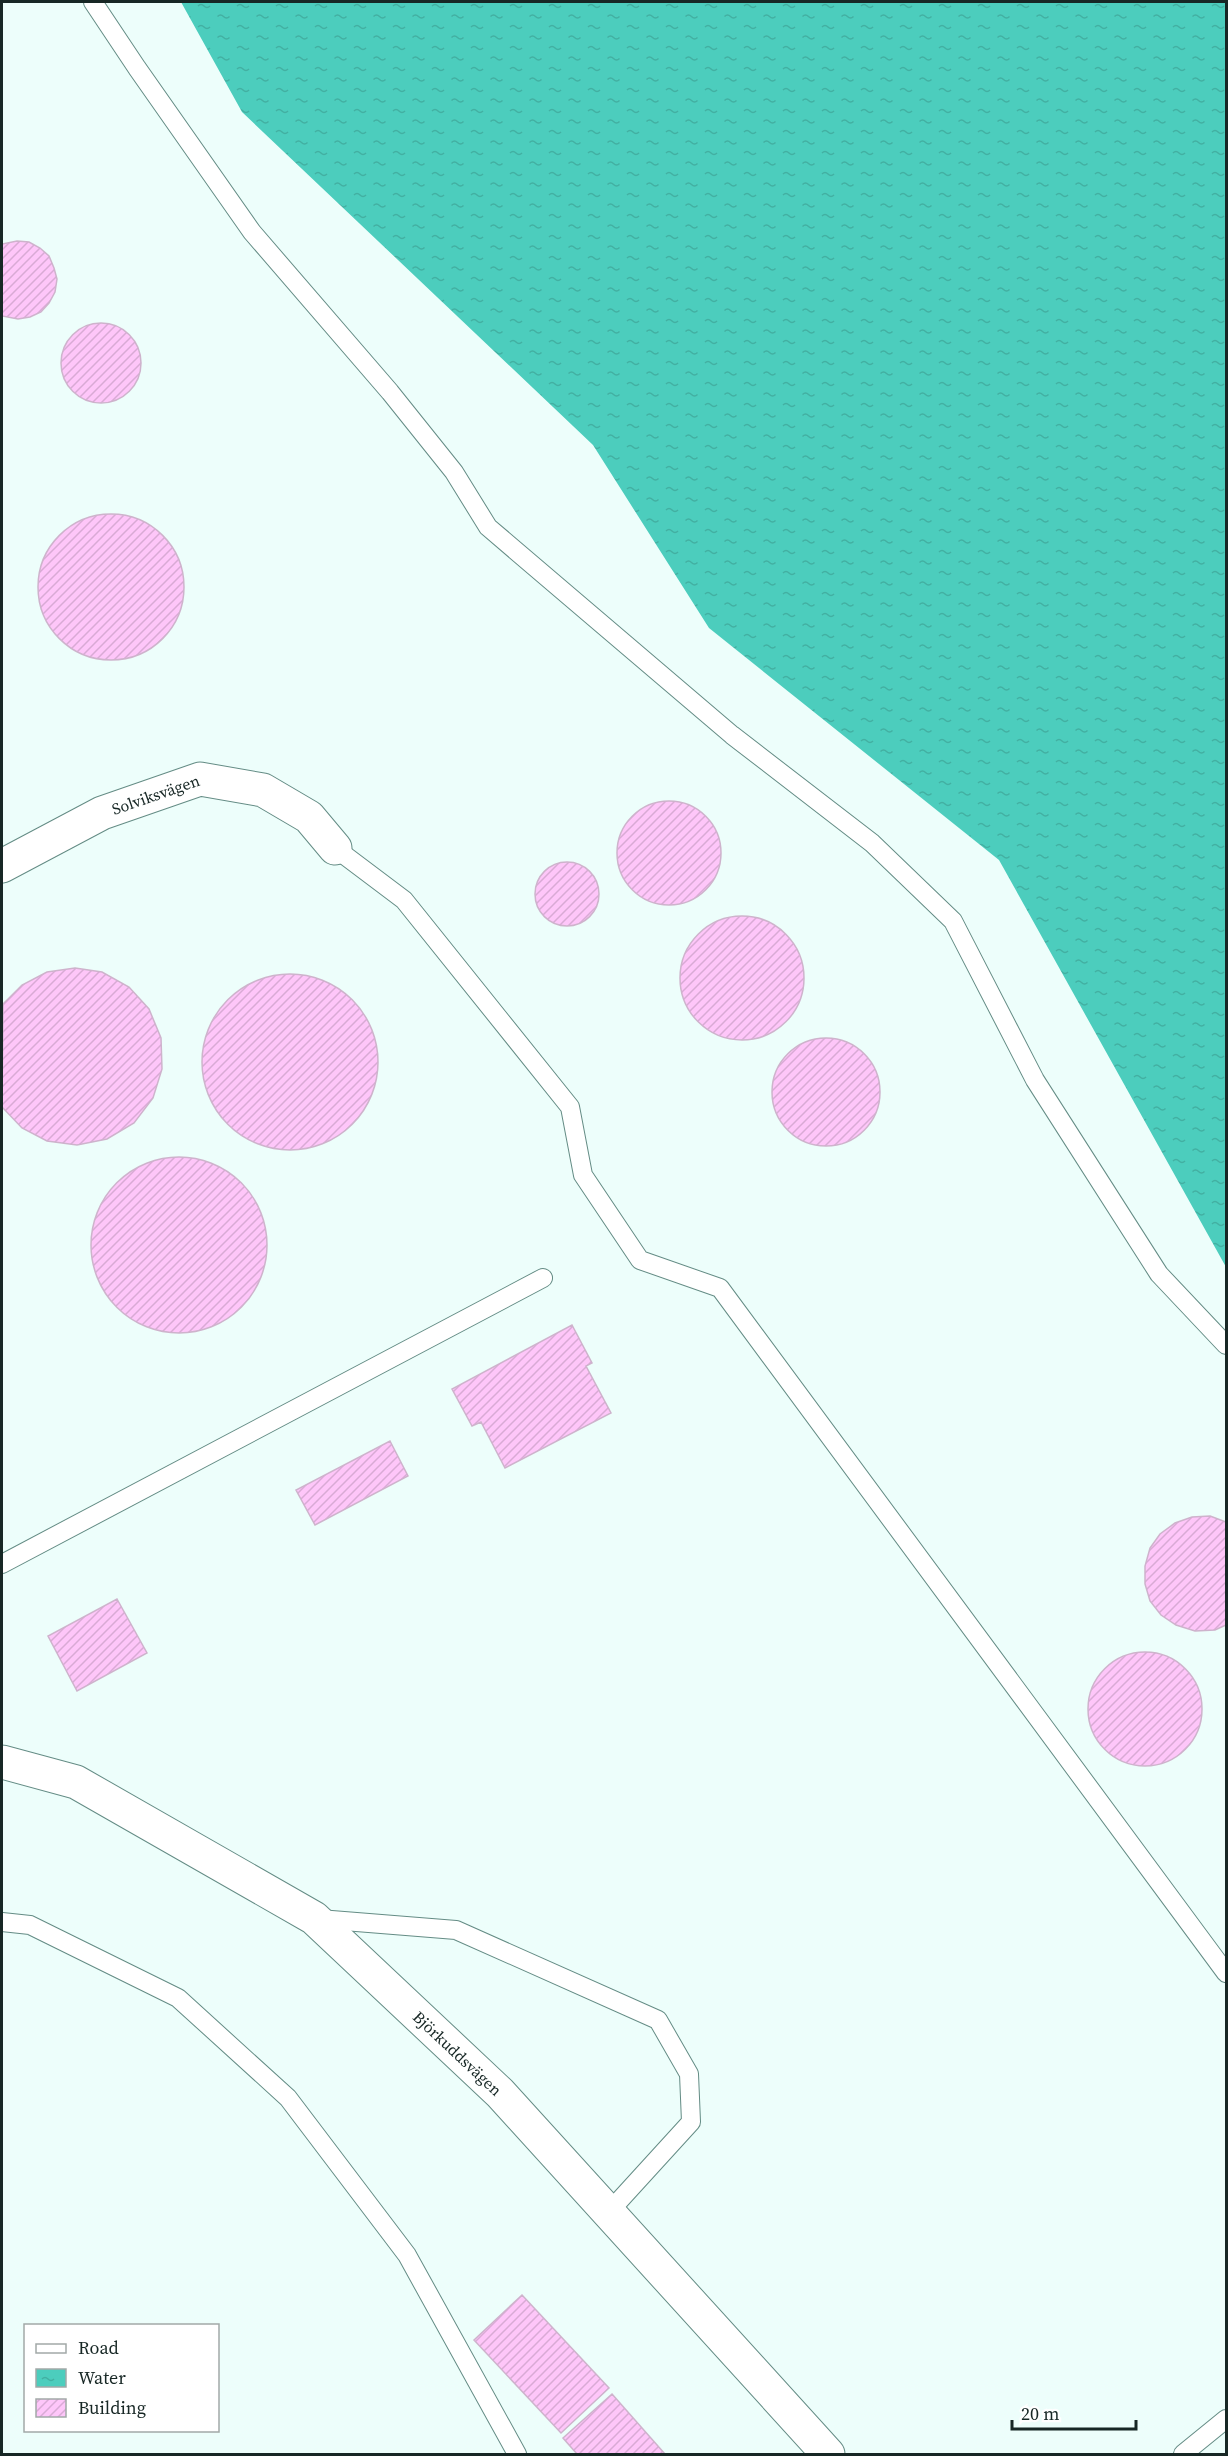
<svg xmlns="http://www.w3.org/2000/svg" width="1228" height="2456" viewBox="0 0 1228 2456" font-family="'Source Serif 4',serif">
<defs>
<pattern id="water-ripples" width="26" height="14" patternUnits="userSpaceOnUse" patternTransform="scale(1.5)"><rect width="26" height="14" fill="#4ccdbd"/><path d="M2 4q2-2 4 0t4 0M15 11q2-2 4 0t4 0" fill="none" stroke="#42b0a2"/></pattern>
<pattern id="building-hatch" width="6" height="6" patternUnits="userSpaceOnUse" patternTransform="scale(1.5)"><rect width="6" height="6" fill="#fec6f9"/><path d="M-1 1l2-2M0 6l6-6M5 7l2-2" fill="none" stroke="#d9aad5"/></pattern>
</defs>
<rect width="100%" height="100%" fill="#edfefb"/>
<path fill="url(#water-ripples)" d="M181,2H1226V1267L999,860L709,628L593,445L242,112Z"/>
<path fill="url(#building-hatch)" stroke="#ceb3cc" stroke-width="1.5" d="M17,241L29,242L40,248L49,256L54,268L57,279L55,292L49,303L41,312L30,317L18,319L2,316V244Z
M61 363a40 40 0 1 1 80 0a40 40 0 1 1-80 0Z
M38 587a73 73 0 1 1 146 0a73 73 0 1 1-146 0Z
M617 853a52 52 0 1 1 104 0a52 52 0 1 1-104 0Z
M535 894a32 32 0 1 1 64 0a32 32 0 1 1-64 0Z
M680 978a62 62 0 1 1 124 0a62 62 0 1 1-124 0Z
M75,968L102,972L129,987L149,1009L161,1038L162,1069L153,1098L134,1123L107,1139L77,1145L47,1141L22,1128L2,1107L3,1004L22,985L47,972Z
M202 1062a88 88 0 1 1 176 0a88 88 0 1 1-176 0Z
M772 1092a54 54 0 1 1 108 0a54 54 0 1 1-108 0Z
M91 1245a88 88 0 1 1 176 0a88 88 0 1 1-176 0Z
M572,1325L592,1363L586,1366L611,1413L505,1468L481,1422L472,1426L452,1389Z
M390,1441L408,1476L315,1525L296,1490Z
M1210,1516L1226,1522V1625L1215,1630L1195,1631L1176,1625L1161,1615L1150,1601L1145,1584V1566L1150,1548L1160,1534L1175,1523L1192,1517Z
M117,1599L147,1653L77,1691L48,1636Z
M1088 1709a57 57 0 1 1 114 0a57 57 0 1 1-114 0Z
M522,2295L609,2388L561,2433L474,2340Z
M612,2394L665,2454H577L563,2438Z"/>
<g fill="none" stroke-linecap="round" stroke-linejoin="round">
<defs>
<path id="service" d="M93,2L137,68L252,232L390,392L454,472L488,527L732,735L872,843L953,921L1035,1080L1159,1274L1226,1345
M335,848L404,900L570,1107L583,1175L640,1260L720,1288L1226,1973
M2,1564L543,1278
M319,1919L456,1930L658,2020L689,2074L691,2122L608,2213
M2,1922L30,1925L178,1998L288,2098L407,2255L517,2454
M1183,2454L1226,2419"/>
<g id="minor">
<path id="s1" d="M2,866L102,813L200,779L263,790L309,817L335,848"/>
<path id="s2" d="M2,1762L76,1782L314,1918L500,2093L828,2454"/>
</g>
</defs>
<use href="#service" stroke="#648c85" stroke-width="20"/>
<use href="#minor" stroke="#648c85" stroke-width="35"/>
<use href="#service" stroke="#fff" stroke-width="18"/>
<use href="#minor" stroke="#fff" stroke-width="33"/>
</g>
<g text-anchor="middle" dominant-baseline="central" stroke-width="4.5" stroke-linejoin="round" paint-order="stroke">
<g font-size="16" fill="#172725" stroke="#fff">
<text stroke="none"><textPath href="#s1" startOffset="170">Solviksvägen</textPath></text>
<text stroke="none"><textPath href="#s2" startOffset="548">Björkuddsvägen</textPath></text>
</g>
</g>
<rect width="1228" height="2456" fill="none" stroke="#172725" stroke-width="6"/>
<rect x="24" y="2324" width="195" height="108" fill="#ffffff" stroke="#a2a9a8" stroke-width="1.5"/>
<rect x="36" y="2344" width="30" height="9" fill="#ffffff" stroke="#a2a9a8" stroke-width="1.5"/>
<text x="78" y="2354" font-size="18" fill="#172725">Road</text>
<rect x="36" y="2369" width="30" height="18" fill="url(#water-ripples)" stroke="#a2a9a8" stroke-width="1.5"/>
<text x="78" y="2384" font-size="18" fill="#172725">Water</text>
<rect x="36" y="2399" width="30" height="18" fill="url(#building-hatch)" stroke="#a2a9a8" stroke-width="1.5"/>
<text x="78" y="2414" font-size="18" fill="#172725">Building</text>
<path d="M1012 2420v9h124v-9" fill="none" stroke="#172725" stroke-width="3"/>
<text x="1021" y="2420" font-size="18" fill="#172725" stroke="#ffffff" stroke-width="4.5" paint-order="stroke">20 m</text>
</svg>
